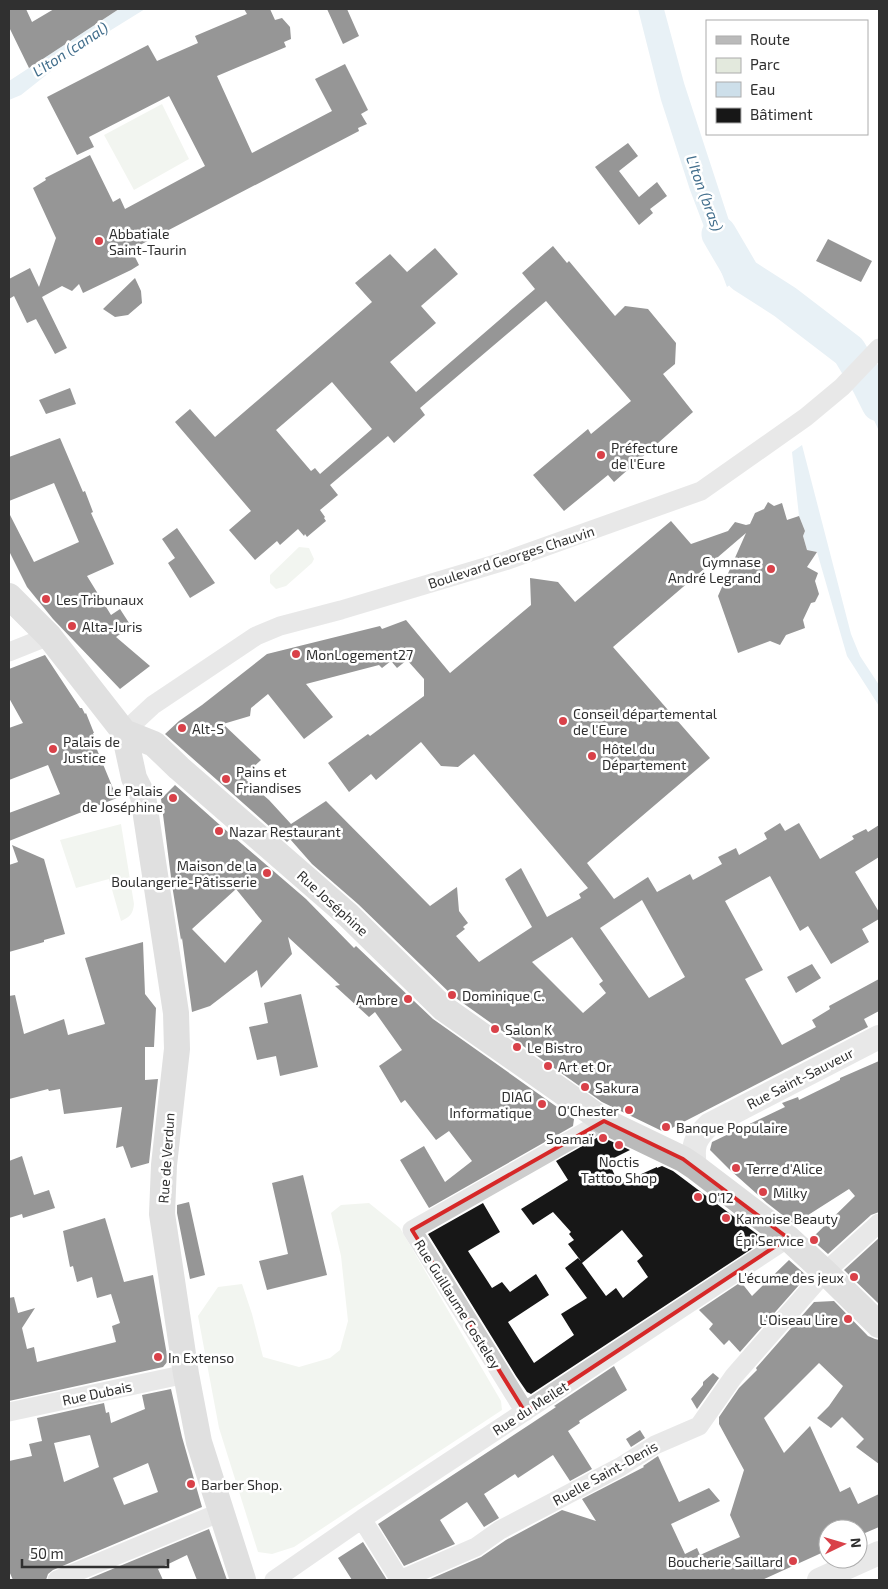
<svg xmlns="http://www.w3.org/2000/svg" width="888" height="1589" viewBox="0 0 888 1589" font-family="'Exo 2',sans-serif">
<rect width="100%" height="100%" fill="#fff"/>
<path fill="#e3e9dd" d="M162,104L189,159L134,190L104,135Z
M299,547L309,548L314,559L312,563L286,586L276,589L270,583V575Z
M121,824L134,904C133,914 130,917 121,921L109,879L76,888L60,840Z
M369,1203L400,1228L501,1401L502,1410L294,1547L272,1554L258,1552L219,1428L198,1316L218,1287L242,1284L252,1314L263,1357L299,1367L330,1358L340,1350L348,1321L341,1256L331,1213L341,1205Z"/>
<path fill="#cddfea" d="M119,9H145L74,53L21,95L9,100V81Z
M638,9H664L684,83L733,233L741,251L754,267L727,287L690,190L661,100Z
M795,295L843,333L859,340L839,361L817,336L777,307Z
M877,375L879,379V431L861,392Z
M802,445L851,634L860,656L879,685V706L847,656L817,552L807,550L803,536L805,531L799,516L792,452Z"/>
<g fill="none" stroke-linecap="round" stroke-linejoin="round">
<path stroke="#cddfea" stroke-width="35" d="M719,234L743,275L785,302L849,351L869,384L879,404"/>
</g>
<path fill="#171717" fill-rule="evenodd" d="M9,9H26L32,22L54,9H119L29,68L9,27Z
M244,9H270L275,20L282,18L290,27L291,39L284,42L286,47L217,76L252,153L332,111L315,79L345,64L368,110L361,114L367,124L358,128L359,131L140,245L141,247L132,251L139,265L131,270L83,293L79,284L72,291L62,286L42,297L67,348L55,354L36,319L27,323L14,296L9,299V279L30,268L39,287L56,238L33,188L46,180L45,178L90,155L113,202L120,198L125,209L205,166L169,96L89,137L94,147L77,155L47,97L148,45L157,61L198,43L195,36L247,14Z
M327,9H347L359,36L343,44Z
M628,143L638,156L619,171L639,197L657,182L667,196L650,209L653,213L639,225L595,167Z
M828,239L872,261L861,282L816,261Z
M553,246L567,263L569,261L615,316L625,306L648,309L676,343L675,364L663,374L693,412L614,482L608,475L564,511L533,475L588,429L591,434L631,401L546,301L420,408L425,415L394,443L388,436L330,485L338,495L320,510L325,517L324,518L326,521L307,537L305,534L304,536L298,529L280,545L277,541L255,560L229,530L251,511L175,422L190,409L215,437L372,302L355,283L390,254L407,272L435,248L458,274L421,306L436,323L390,362L416,392L535,289L522,273ZM332,382L372,429L320,474L315,468L311,471L276,430Z
M135,278L141,291L142,303L128,315L115,317L103,309Z
M70,388L76,404L46,414L39,400Z
M60,438L83,492L85,491L93,512L91,513L114,564L87,576L111,615L120,609L131,626L116,637L150,666L120,689L53,619L27,587L9,551V513L34,562L79,542L54,483L9,501V457Z
M768,502L774,506L782,503L787,520L799,516L805,531L803,536L807,550L817,552L807,567L818,573L815,581L819,594L815,602L811,603L803,620L805,628L786,635L780,645L770,641L738,653L718,596L746,533L613,647L710,758L587,863L614,899L648,877L657,892L690,874L693,880L722,864L718,857L736,848L739,855L767,839L764,833L780,823L785,831L799,823L820,859L854,839L852,836L866,829L868,832L879,825V857L855,872L879,912V919L862,929L869,942L831,964L808,926L800,931L770,876L725,901L763,970L745,979L782,1045L816,1027L812,1020L830,1009L829,1006L879,979V1011L864,1019L868,1027L664,1132L602,1102L453,996L358,904L312,864L290,839L287,842L165,734L179,721L202,705L267,654L380,626L382,629L406,620L450,673L531,605L530,578L558,582L575,602L671,521L691,544L728,531L735,522L746,525L750,524L755,513L764,509ZM407,660L424,679V696L370,736L368,734L328,763L349,792L371,774L376,780L421,742L441,766L458,767L474,754L588,888L579,894L581,898L547,917L521,868L505,879L532,927L479,962L456,936L465,929L463,927L468,923L459,911L457,887L430,906L326,801L291,824L269,800L246,780L251,775L249,771L261,760L223,724L250,716L251,708L268,694L304,739L333,717L306,684L379,665L382,668L391,661L397,668ZM642,900L685,977L649,998L600,928ZM572,937L603,981L599,984L606,993L583,1013L532,962Z
M177,528L215,583L190,598L168,563L175,558L162,539Z
M45,655L80,708H82L85,714L86,713L94,733H93L95,740H93L117,798L9,841V813L60,794L48,765L9,780V728L23,723L9,698V669Z
M175,785L221,826L306,899L354,948L356,946L433,1019L574,1119L573,1126L429,1208L400,1160L424,1146L445,1182L472,1161L449,1131L436,1140L405,1100L401,1103L379,1066L402,1050L375,1012L369,1017L335,986L340,985L288,937L292,954L261,988L257,970L210,1006L192,1012L182,938L181,940L172,885L161,799ZM236,889L262,921L225,963L192,929Z
M12,845L44,859L65,934L44,940V942L9,952V865L18,862Z
M143,942L145,994L156,1008L154,1047H145V1080L158,1079L149,1163L131,1168L123,1146L116,1148L122,1107L64,1114L60,1089L49,1091L48,1089L9,1099V996L15,995L24,1034L64,1019L68,1035L105,1024L85,958Z
M812,964L821,978L796,993L787,977Z
M301,994L318,1067L280,1076L276,1056L257,1060L249,1027L268,1023L264,1003Z
M879,1061V1212L871,1215L828,1254L811,1239L855,1196L849,1189L794,1224L767,1203L729,1169L710,1150L712,1142L785,1107L782,1103L798,1097L799,1100L840,1080V1078Z
M600,1136L630,1150L608,1161L619,1184L657,1167V1168L662,1166L673,1171L765,1240L531,1394L527,1392L516,1376L428,1234L483,1203L500,1232L468,1251L492,1288L502,1282L510,1292L536,1274L549,1295L508,1322L534,1363L574,1335L561,1314L587,1298L565,1268L578,1258L581,1261L568,1244L574,1240L569,1234L571,1232L553,1212L533,1225L521,1209L568,1180L556,1161ZM622,1230L643,1256L637,1261L648,1277L623,1298L616,1288L606,1296L582,1263Z
M22,1156L34,1195L49,1190L55,1208L23,1218L22,1214L9,1218V1161Z
M303,1175L327,1275L267,1290L259,1261L288,1254L272,1183Z
M189,1202L205,1275L190,1279L177,1213V1205Z
M105,1218L124,1282L153,1275L168,1361L163,1367L9,1401V1298L14,1297L18,1313L35,1308L22,1328L27,1349L34,1347L37,1362L116,1342L112,1326L120,1323L111,1294L97,1298L92,1277L77,1282L73,1266L70,1267L63,1231Z
M879,1238V1304L844,1270Z
M789,1260L807,1276L740,1352L729,1340L724,1345L709,1329L713,1324L699,1310L741,1282L752,1296Z
M834,1301L868,1336L875,1339L879,1340V1464L856,1447L864,1439L842,1417L831,1428L817,1418L829,1406L843,1386L819,1363L764,1418L784,1453L810,1426L840,1492L850,1487L858,1504L879,1494V1527L858,1536V1529H828V1550L762,1580H428L481,1557L506,1540L562,1510L596,1521L582,1499L644,1467L643,1466L658,1456L679,1502L709,1488L720,1501L671,1524L685,1554L697,1548L700,1555L740,1537L730,1515L744,1470L719,1424V1417L739,1388L757,1370L756,1368L814,1302Z
M614,1366L627,1390L579,1421L580,1423L568,1431L592,1469L570,1481L553,1455L518,1478L515,1474L484,1494L499,1518L484,1527L467,1502L440,1520L455,1544L404,1566L378,1524L532,1423L556,1407L554,1406Z
M713,1373L719,1378L697,1409L691,1399L703,1385V1382Z
M171,1389L182,1437L202,1507L53,1570L48,1574L46,1580H13L9,1571V1461L32,1456L29,1444L42,1441L37,1418L104,1403L106,1413L109,1412L111,1423L145,1409L142,1395ZM90,1435L99,1467L64,1482L54,1443ZM148,1463L158,1492L124,1505L113,1478Z
M640,1430L645,1438L631,1447L626,1439Z
M209,1529L227,1580H197L187,1555L158,1569L163,1580H86Z
M363,1542L387,1580H352L338,1558Z"/>
<g fill="none" stroke-linecap="round" stroke-linejoin="round">
<path stroke="#cdcdcd" stroke-width="19" d="M9,652L49,636
M124,732L153,705L256,636L280,626L341,610L505,561L701,491L806,417L842,387L879,348
M9,1412L186,1374
M525,1412L412,1230L604,1121
M362,1519L400,1580L476,1547L500,1530L620,1467L655,1445L699,1426L734,1376L825,1272L879,1223
M57,1580L221,1512
M274,1580L362,1519L788,1238"/>
<path stroke="#cdcdcd" stroke-width="24" d="M695,1167C692,1146 694,1139 709,1125L879,1037
M819,1580L879,1553"/>
<path stroke="#bababa" stroke-width="26" d="M9,596L49,636L124,732L154,744L179,768L348,915L443,1008L604,1121L683,1159L695,1167L788,1238L825,1272L879,1325
M124,732L134,778L143,796L176,1013L177,1049L164,1165L162,1214L186,1374L199,1442L243,1580"/>
</g>
<path d="M0 0H888V1589H0ZM604,1121L683,1159L788,1238L525,1412L412,1230Z" fill="#fff" fill-opacity=".55" fill-rule="evenodd"/>
<path fill="none" stroke="#d62828" stroke-width="4" stroke-linejoin="round" d="M604,1121L683,1159L788,1238L525,1412L412,1230Z"/>
<g fill="#d94149" stroke="#fff" stroke-width="2">
<circle cx="99" cy="241" r="5"/>
<circle cx="601" cy="455" r="5"/>
<circle cx="771" cy="569" r="5"/>
<circle cx="46" cy="599" r="5"/>
<circle cx="72" cy="626" r="5"/>
<circle cx="296" cy="654" r="5"/>
<circle cx="563" cy="721" r="5"/>
<circle cx="182" cy="728" r="5"/>
<circle cx="53" cy="749" r="5"/>
<circle cx="592" cy="756" r="5"/>
<circle cx="226" cy="779" r="5"/>
<circle cx="173" cy="798" r="5"/>
<circle cx="219" cy="831" r="5"/>
<circle cx="267" cy="873" r="5"/>
<circle cx="452" cy="995" r="5"/>
<circle cx="408" cy="999" r="5"/>
<circle cx="495" cy="1029" r="5"/>
<circle cx="517" cy="1047" r="5"/>
<circle cx="548" cy="1066" r="5"/>
<circle cx="585" cy="1087" r="5"/>
<circle cx="542" cy="1104" r="5"/>
<circle cx="629" cy="1110" r="5"/>
<circle cx="666" cy="1127" r="5"/>
<circle cx="603" cy="1138" r="5"/>
<circle cx="619" cy="1145" r="5"/>
<circle cx="736" cy="1168" r="5"/>
<circle cx="763" cy="1192" r="5"/>
<circle cx="698" cy="1197" r="5"/>
<circle cx="726" cy="1218" r="5"/>
<circle cx="814" cy="1240" r="5"/>
<circle cx="854" cy="1277" r="5"/>
<circle cx="848" cy="1319" r="5"/>
<circle cx="158" cy="1357" r="5"/>
<circle cx="191" cy="1484" r="5"/>
<circle cx="793" cy="1561" r="5"/>
</g>
<g text-anchor="middle" dominant-baseline="central" stroke-width="5" stroke-linejoin="round" paint-order="stroke">
<g font-size="14" fill="#303030" stroke="#fff" text-anchor="start">
<text x="109" y="233">Abbatiale<tspan x="109" dy="16">Saint-Taurin</tspan></text>
<text x="611" y="447">Préfecture<tspan x="611" dy="16">de l'Eure</tspan></text>
<text x="761" y="561" text-anchor="end">Gymnase<tspan x="761" dy="16">André Legrand</tspan></text>
<text x="56" y="599">Les Tribunaux</text>
<text x="82" y="626">Alta-Juris</text>
<text x="306" y="654">MonLogement27</text>
<text x="573" y="713">Conseil départemental<tspan x="573" dy="16">de l'Eure</tspan></text>
<text x="192" y="728">Alt-S</text>
<text x="63" y="741">Palais de<tspan x="63" dy="16">Justice</tspan></text>
<text x="602" y="748">Hôtel du<tspan x="602" dy="16">Département</tspan></text>
<text x="236" y="771">Pains et<tspan x="236" dy="16">Friandises</tspan></text>
<text x="163" y="790" text-anchor="end">Le Palais<tspan x="163" dy="16">de Joséphine</tspan></text>
<text x="229" y="831">Nazar Restaurant</text>
<text x="257" y="865" text-anchor="end">Maison de la<tspan x="257" dy="16">Boulangerie-Pâtisserie</tspan></text>
<text x="462" y="995">Dominique C.</text>
<text x="398" y="999" text-anchor="end">Ambre</text>
<text x="505" y="1029">Salon K</text>
<text x="527" y="1047">Le Bistro</text>
<text x="558" y="1066">Art et Or</text>
<text x="595" y="1087">Sakura</text>
<text x="532" y="1096" text-anchor="end">DIAG<tspan x="532" dy="16">Informatique</tspan></text>
<text x="619" y="1110" text-anchor="end">O'Chester</text>
<text x="676" y="1127">Banque Populaire</text>
<text x="593" y="1138" text-anchor="end">Soamaï</text>
<text x="619" y="1161" text-anchor="middle">Noctis<tspan x="619" dy="16">Tattoo Shop</tspan></text>
<text x="746" y="1168">Terre d'Alice</text>
<text x="773" y="1192">Milky</text>
<text x="708" y="1197">O'12</text>
<text x="736" y="1218">Kamoise Beauty</text>
<text x="804" y="1240" text-anchor="end">Épi Service</text>
<text x="844" y="1277" text-anchor="end">L'écume des jeux</text>
<text x="838" y="1319" text-anchor="end">L'Oiseau Lire</text>
<text x="168" y="1357">In Extenso</text>
<text x="201" y="1484">Barber Shop.</text>
<text x="783" y="1561" text-anchor="end">Boucherie Saillard</text>
</g>
<g font-size="14" fill="#303030" stroke="#fff">
<text transform="translate(511 557) rotate(-18)">Boulevard Georges Chauvin</text>
<text transform="translate(333 903) rotate(42)">Rue Joséphine</text>
<text transform="translate(800 1078) rotate(-27)">Rue Saint-Sauveur</text>
<text transform="translate(166 1158) rotate(-86)">Rue de Verdun</text>
<text transform="translate(458 1304) rotate(58)">Rue Guillaume Costeley</text>
<text transform="translate(97 1393) rotate(-12)">Rue Dubais</text>
<text transform="translate(530 1408) rotate(-33)">Rue du Meilet</text>
<text transform="translate(605 1473) rotate(-29)">Ruelle Saint-Denis</text>
</g>
<g font-size="15" font-style="italic" fill="#436f8d" stroke="#fff">
<text transform="translate(70 49) rotate(-33)">L'Iton (canal)</text>
<text transform="translate(705 193) rotate(70)">L'Iton (bras)</text>
</g>
</g>
<rect width="888" height="1589" fill="none" stroke="#303030" stroke-width="20"/>
<rect x="706" y="20" width="162" height="115" fill="#ffffff" stroke="#acacac"/>
<rect x="716" y="36" width="25" height="8" fill="#bababa" stroke="#acacac"/>
<text x="750" y="45" font-size="15" fill="#303030">Route</text>
<rect x="716" y="58" width="25" height="15" fill="#e3e9dd" stroke="#acacac"/>
<text x="750" y="70" font-size="15" fill="#303030">Parc</text>
<rect x="716" y="82" width="25" height="15" fill="#cddfea" stroke="#acacac"/>
<text x="750" y="95" font-size="15" fill="#303030">Eau</text>
<rect x="716" y="108" width="25" height="15" fill="#171717" stroke="#acacac"/>
<text x="750" y="120" font-size="15" fill="#303030">Bâtiment</text>
<g transform="translate(843 1544) rotate(85)"><circle r="24" fill="#ffffff" stroke="#acacac"/>
<path d="M0-4L9 19L0 12L-9 19Z" fill="#d94149"/>
<text y="-8" font-size="14" font-weight="bold" text-anchor="middle" fill="#303030">N</text>
</g>
<path d="M22 1559v8h146v-8" fill="none" stroke="#303030" stroke-width="2.5"/>
<text x="30" y="1559" font-size="15" fill="#303030" stroke="#ffffff" stroke-width="4" paint-order="stroke">50 m</text>
</svg>
